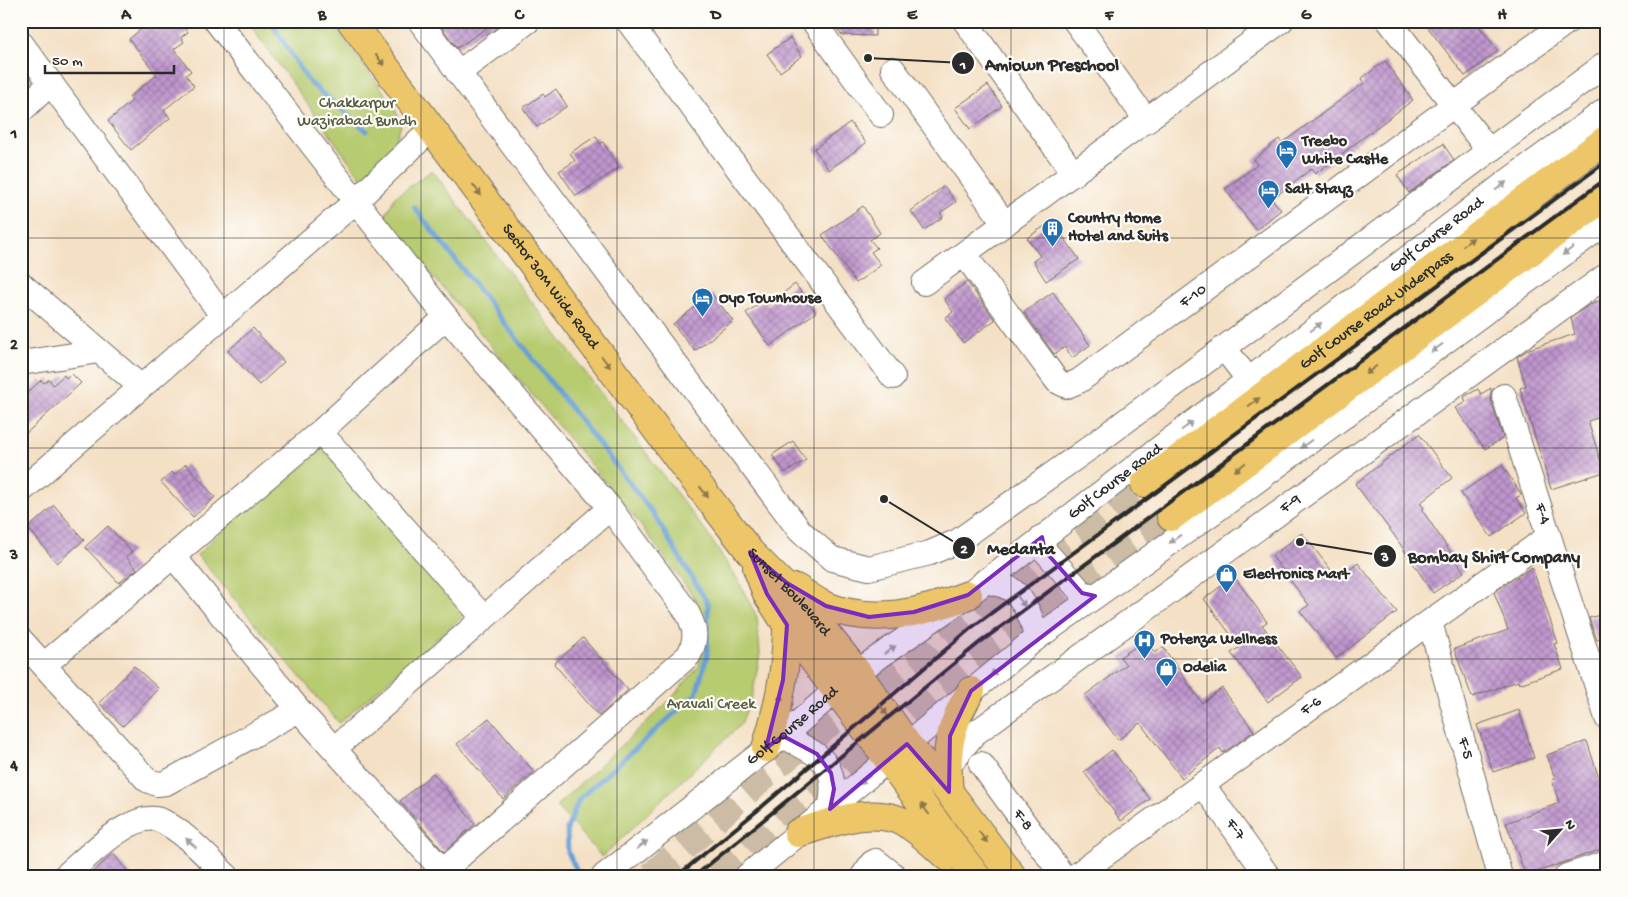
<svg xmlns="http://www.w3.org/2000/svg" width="1628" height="897" viewBox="0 0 1628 897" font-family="'Gochi Hand',sans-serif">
<defs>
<pattern id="building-cross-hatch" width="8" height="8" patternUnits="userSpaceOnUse" patternTransform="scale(1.25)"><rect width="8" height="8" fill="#bf95cd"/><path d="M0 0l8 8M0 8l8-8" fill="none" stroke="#9b7aa7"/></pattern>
</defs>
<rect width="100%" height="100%" fill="#fdfcf7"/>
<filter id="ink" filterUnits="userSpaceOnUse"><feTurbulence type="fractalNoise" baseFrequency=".02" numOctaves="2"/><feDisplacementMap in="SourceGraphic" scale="10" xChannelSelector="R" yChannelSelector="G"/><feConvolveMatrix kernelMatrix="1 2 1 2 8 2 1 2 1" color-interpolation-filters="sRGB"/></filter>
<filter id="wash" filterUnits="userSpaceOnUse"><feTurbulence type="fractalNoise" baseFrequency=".0096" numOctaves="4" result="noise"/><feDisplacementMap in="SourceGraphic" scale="20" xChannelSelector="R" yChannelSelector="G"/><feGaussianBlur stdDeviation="1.12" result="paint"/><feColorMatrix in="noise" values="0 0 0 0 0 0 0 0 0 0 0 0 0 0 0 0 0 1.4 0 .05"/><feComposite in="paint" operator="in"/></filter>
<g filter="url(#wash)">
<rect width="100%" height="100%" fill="#f4e0c5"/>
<path fill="#b7cb6f" stroke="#717b4d" d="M247,21H330L393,104L401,125L391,155L362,179Z
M21,62L36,82L21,97Z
M432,170L706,532L738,580L757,617L760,653L753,693L741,724L602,857L556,806L670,700L699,666L704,634L697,601L633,515L384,218L395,197Z
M317,441L469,611L339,723L197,555Z"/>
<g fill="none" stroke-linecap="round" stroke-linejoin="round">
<path stroke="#679fd5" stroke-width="5" d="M270,21L309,82L367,131
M414,207L652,512L708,604L707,656L696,694L579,799L567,829L568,852L579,876"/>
</g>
<g id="blocks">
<path fill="url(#building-cross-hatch)" d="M151,21H179L188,32L181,37L184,42L174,49L191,71L186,75L194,86L164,110L170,118L131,150L108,121L132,101L129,97L157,75L129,39Z
M437,21H497L457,48Z
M830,21H875V36L842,35Z
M1423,21H1475L1498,51L1465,76Z
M790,38L802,56L780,72L767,54Z
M1385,61L1413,100L1315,174L1311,169L1272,199L1281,210L1256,230L1225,189L1257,165L1253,160L1279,139L1282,143L1364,83L1361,79Z
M988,85L1002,106L970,129L955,108Z
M556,89L567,106L537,127L523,108L543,94L545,97Z
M850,122L866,143L829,170L814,149Z
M596,136L600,144L603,142L619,168L576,196L559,171L575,161L570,153Z
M1443,144L1454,160L1409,193L1397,175Z
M944,186L956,202L940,213L943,217L924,230L911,211Z
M863,206L880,233L870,240L877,248L871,252L881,265L856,283L822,235Z
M1052,221L1079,259L1046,281L1033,261L1040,256L1027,238Z
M967,282L995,320L963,343L945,318L953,312L944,299Z
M795,284L816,312L770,346L746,313L763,301L766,306Z
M1053,292L1090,345L1072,358L1065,347L1054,354L1024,312Z
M712,294L733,321L695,351L673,324Z
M1607,299V415L1588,421L1604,472L1551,489L1520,388L1526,386L1517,357L1529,349L1575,334L1571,318L1589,305Z
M253,328L284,362L259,385L228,351Z
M71,373L81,383L21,438V399L41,380L44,383L49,379L53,385L64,375L66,378Z
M1491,388V400L1503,438L1485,449L1455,408L1466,402L1464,397L1478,389L1481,394Z
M1419,434L1452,478L1420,503L1424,508L1422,510L1464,572L1433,593L1394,535L1355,484Z
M793,441L806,460L785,473L772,455Z
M186,464L215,497L193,517L161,482L172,472L174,475Z
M1502,465L1520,492L1521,495L1516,498L1526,513L1491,537L1461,493Z
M54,505L84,540L57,563L28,528Z
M108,526L132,552L126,557L137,569L119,583L85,547Z
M1302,533L1338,579L1358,563L1397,612L1336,658L1300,611L1309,605L1272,556Z
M1532,567L1558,643L1554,644L1563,669L1519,684L1518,681L1472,697L1454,649L1508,630L1494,592Z
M1234,576L1267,622L1262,625L1302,677L1268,702L1231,653L1240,647L1204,599Z
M1607,613V637L1597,640L1589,618Z
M583,638L628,690L599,716L554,664Z
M1146,640L1155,653L1163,647L1202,703L1222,688L1254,731L1223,753L1220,748L1182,778L1140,723L1118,740L1085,695L1126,665L1120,657Z
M134,666L159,689L123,726L99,703Z
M1519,710L1534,758L1493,772L1477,725Z
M489,718L534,772L503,799L457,744Z
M1587,741L1602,788L1599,789L1607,810V847L1526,876L1506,823L1559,803L1552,780L1555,779L1547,755Z
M1112,750L1150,799L1121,821L1084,772Z
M433,773L475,824L444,852L400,801Z
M113,854L132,876H88Z"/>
</g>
</g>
<g filter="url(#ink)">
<use href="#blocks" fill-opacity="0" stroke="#716a61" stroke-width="1"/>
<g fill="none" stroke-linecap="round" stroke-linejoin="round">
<path stroke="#ccbca6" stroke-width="28" stroke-dasharray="28 14" stroke-linecap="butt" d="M652,876L766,774L949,628L1145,484
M716,876L861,760L965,671L1171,517"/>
<defs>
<g id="minor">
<path d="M420,21L800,531L832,559L869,568L930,553L958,541L1088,449L1607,63"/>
<path d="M628,21L893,377"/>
<path d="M813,21L881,115"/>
<path d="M965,21L1074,174"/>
<path d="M1075,21L1147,121"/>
<path d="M1389,21L1489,151"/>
<path d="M21,43L222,315"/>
<path d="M893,69L1005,224"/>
<path d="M458,73L528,21"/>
<path d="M21,111L51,83"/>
<path id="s1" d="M964,254L1057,381L1067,386L1079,381L1568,21"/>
<path d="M924,283L1281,21"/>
<path d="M21,284L140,386"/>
<path d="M1224,348L1248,379"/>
<path d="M21,363L99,351"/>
<path id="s2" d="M1504,396L1607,718"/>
<path d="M320,432L483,617"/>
<path d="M21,491L356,201L431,129"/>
<path d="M1042,537L1045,551L1082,593L1095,596"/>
<path d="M174,557L299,710L443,871L689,655C697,638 696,629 687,612L610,508L446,317L216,21"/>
<path d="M985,581C993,583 1005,585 1012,590C1023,598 1038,627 1034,640"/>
<path id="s3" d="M1430,622L1500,876"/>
<path d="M21,640L147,780L157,784L166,783L299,710"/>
<path d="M45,664L320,432L446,317"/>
<path d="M783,736C820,756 840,761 830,809"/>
<path d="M335,748L610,508"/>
<path id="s4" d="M981,764L1063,876"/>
<path id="s5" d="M947,767L974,734L1607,275"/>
<path id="s6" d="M1203,785L1268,876"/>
<path d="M65,876C86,859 134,807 162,821C186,833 207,857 227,876"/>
<path id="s7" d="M604,876L783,736L857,672L968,595L1508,181L1607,109"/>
<path d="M747,876L1034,640L1236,496L1607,222"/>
<path d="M863,876L872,863L876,861L895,876"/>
<path id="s8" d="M1075,876L1548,537"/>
<path d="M1567,876L1607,863"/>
</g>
<g id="major">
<path id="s9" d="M351,21L683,465L750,552L804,606L857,672L907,744L949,792L1012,876"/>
<path id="s10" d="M1145,484L1607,139"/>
<path d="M1171,517L1607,195"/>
<path d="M757,568L767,594L787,625L976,876"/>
<path d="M796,588C806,594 816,602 826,606C873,625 923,613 968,595"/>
<path d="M766,748C779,707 787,668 787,625"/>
<path d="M949,792C945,752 949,725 971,691"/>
<path d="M798,833C833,822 878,803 912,827C925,836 936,847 947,857"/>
</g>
</defs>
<use href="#minor" stroke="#716a61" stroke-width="26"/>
<use href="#major" stroke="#716a61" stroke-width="30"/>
<use href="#minor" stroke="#fff" stroke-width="24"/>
<use href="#major" stroke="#ecc669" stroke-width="28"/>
<path stroke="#2b2b2b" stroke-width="4" d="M677,876L758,810L971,628L1607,161
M695,876L979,643L1607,178"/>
</g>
<defs><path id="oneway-solid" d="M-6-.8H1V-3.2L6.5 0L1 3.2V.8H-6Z" transform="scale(1.25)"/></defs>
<g fill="#8c784a">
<use href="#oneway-solid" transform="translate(380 60) rotate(53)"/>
<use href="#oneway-solid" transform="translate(477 190) rotate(53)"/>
<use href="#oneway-solid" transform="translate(1468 242) rotate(-37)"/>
<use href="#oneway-solid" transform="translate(606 362) rotate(53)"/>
<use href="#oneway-solid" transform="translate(1371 370) rotate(143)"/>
<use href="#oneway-solid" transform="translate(1254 402) rotate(-37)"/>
<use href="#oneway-solid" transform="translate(1240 467) rotate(143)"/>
<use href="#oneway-solid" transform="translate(704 492) rotate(52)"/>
<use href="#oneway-solid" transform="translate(780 701) rotate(-78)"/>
<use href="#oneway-solid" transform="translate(883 709) rotate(55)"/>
<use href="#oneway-solid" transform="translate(925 809) rotate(-127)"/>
<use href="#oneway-solid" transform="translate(983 837) rotate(53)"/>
</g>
<g fill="#a0a0a0">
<use href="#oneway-solid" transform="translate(1501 186) rotate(-37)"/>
<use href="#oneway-solid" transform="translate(1568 251) rotate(143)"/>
<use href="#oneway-solid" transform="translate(1316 327) rotate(-37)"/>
<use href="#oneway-solid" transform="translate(1437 348) rotate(144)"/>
<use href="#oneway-solid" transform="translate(1187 426) rotate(-37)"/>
<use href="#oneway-solid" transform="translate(1306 444) rotate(144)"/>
<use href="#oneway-solid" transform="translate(1175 539) rotate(144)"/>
<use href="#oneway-solid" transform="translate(1021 601) rotate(53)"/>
<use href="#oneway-solid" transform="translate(890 650) rotate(-35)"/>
<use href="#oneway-solid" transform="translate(996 671) rotate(141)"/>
<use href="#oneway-solid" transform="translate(865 780) rotate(140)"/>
<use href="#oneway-solid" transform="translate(191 843) rotate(-138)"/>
<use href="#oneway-solid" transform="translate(642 845) rotate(-38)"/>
</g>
</g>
<path fill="#7b2cbf" fill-opacity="0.2" stroke="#7b2cbf" stroke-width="4" stroke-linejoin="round" d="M1042,537L1045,551L1082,593L1095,596L971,691L950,736L949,792L907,744L830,809L834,789L831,773L817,754L783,736L766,748L783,680L787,625L767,594L750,552L787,583L826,606L869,617L914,612L968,595Z"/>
<path fill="none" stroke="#2b2b2b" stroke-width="1" stroke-opacity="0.55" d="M224,21V876M421,21V876M617,21V876M814,21V876M1011,21V876M1207,21V876M1404,21V876M21,238H1607M21,448H1607M21,659H1607"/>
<defs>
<symbol id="hotel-pin" viewBox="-11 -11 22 30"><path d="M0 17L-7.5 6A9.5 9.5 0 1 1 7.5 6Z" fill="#1f6fb2" stroke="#fdfcf7"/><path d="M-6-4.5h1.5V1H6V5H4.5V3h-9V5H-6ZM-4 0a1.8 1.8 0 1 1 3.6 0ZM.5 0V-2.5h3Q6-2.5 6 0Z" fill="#fff"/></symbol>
<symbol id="building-pin" viewBox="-11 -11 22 30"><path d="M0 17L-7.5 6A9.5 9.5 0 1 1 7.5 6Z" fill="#1f6fb2" stroke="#fdfcf7"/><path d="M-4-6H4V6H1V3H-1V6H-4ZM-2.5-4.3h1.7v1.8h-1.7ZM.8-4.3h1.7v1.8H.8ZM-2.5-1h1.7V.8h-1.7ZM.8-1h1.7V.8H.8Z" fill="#fff"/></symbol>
<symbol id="shop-pin" viewBox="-11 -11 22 30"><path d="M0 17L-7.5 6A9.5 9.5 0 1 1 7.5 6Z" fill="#1f6fb2" stroke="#fdfcf7"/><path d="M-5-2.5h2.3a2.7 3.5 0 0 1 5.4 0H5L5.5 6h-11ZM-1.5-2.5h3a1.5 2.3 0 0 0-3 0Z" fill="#fff"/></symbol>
<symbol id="hospital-pin" viewBox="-11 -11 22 30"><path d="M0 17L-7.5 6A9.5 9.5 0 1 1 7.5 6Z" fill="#1f6fb2" stroke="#fdfcf7"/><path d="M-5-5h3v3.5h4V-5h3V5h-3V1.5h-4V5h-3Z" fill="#fff"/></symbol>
</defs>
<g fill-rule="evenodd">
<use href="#hotel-pin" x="1274" y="138" width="25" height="34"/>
<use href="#hotel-pin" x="1256" y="178" width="25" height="34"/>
<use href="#building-pin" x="1040" y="216" width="25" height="34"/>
<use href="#hotel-pin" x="690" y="286" width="25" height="34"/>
<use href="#shop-pin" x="1214" y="562" width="25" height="34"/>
<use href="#hospital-pin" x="1132" y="628" width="25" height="34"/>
<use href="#shop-pin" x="1154" y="656" width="25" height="34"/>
</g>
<g text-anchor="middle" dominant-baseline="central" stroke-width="4.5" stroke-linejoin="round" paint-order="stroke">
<g font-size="16" fill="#555b3f" stroke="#fdfcf7">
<text x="357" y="104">Chakkarpur<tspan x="357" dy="18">Wazirabad Bundh</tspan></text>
<text x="711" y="705">Aravali Creek</text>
</g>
<g font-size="16" font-weight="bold" fill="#2b2b2b" stroke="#fdfcf7" text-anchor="start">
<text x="1302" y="142">Treebo<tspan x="1302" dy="18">White Castle</tspan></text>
<text x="1285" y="190">Salt Stayz</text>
<text x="1068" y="219">Country Home<tspan x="1068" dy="18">Hotel and Suits</tspan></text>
<text x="719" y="299">Oyo Townhouse</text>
<text x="1243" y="575">Electronics Mart</text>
<text x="1161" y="640">Potenza Wellness</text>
<text x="1183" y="668">Odelia</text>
</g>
<g font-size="16" fill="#2b2b2b" stroke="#fdfcf7">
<text stroke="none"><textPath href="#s7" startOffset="1051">Golf Course Road</textPath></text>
<text stroke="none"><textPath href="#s9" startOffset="332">Sector 30M Wide Road</textPath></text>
<text stroke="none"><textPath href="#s1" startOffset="324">F-10</textPath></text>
<text stroke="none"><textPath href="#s10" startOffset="289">Golf Course Road Underpass</textPath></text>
<text stroke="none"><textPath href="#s7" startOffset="646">Golf Course Road</textPath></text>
<text stroke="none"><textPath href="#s5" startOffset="434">F-9</textPath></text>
<text stroke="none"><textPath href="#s2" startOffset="124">F-4</textPath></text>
<text stroke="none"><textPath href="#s9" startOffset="720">Sunset Boulevard</textPath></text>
<text stroke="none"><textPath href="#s8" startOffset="291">F-6</textPath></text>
<text stroke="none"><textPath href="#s7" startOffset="241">Golf Course Road</textPath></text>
<text stroke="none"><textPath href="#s3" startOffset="131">F-5</textPath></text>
<text stroke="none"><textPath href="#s4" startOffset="70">F-8</textPath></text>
<text stroke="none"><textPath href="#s6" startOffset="55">F-7</textPath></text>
</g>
</g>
<path fill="none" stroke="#2b2b2b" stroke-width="2" d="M868 58L963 63M884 499L964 548M1300 542L1385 556"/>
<g fill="#2b2b2b" stroke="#fdfcf7" stroke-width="2">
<circle cx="868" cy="58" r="5"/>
<circle cx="884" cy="499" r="5"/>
<circle cx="1300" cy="542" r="5"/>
<circle cx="963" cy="63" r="12"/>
<circle cx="964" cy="548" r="12"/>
<circle cx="1385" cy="556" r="12"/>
</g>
<g font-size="15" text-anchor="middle" font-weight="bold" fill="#fff">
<text x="963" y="69">1</text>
<text x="964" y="553">2</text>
<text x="1385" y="561">3</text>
</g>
<g font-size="18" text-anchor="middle" font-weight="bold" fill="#2b2b2b" stroke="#fdfcf7" stroke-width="4.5" stroke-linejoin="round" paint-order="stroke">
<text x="1052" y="70">Amiown Preschool</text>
<text x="1021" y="554">Medanta</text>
<text x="1494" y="562">Bombay Shirt Company</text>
</g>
<rect width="1628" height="897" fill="none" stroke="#fdfcf7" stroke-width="55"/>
<g transform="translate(1560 830) rotate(63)" stroke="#fdfcf7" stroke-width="4" paint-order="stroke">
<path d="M0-4L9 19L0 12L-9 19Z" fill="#2b2b2b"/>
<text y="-8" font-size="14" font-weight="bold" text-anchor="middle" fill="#2b2b2b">N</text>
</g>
<path d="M45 65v8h129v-8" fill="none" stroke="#2b2b2b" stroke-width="2.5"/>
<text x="52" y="65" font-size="15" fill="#2b2b2b" stroke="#fdfcf7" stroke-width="4" paint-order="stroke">50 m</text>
<rect x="28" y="28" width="1572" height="842" fill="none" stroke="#2b2b2b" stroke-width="2"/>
<g font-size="16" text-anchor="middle" font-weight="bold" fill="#2b2b2b">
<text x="126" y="19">A</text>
<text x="322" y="19">B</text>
<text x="519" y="19">C</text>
<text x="716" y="19">D</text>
<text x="912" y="19">E</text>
<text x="1109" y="19">F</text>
<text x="1306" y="19">G</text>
<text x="1502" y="19">H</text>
<text x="14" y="138">1</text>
<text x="14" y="349">2</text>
<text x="14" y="559">3</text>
<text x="14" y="770">4</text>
</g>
</svg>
